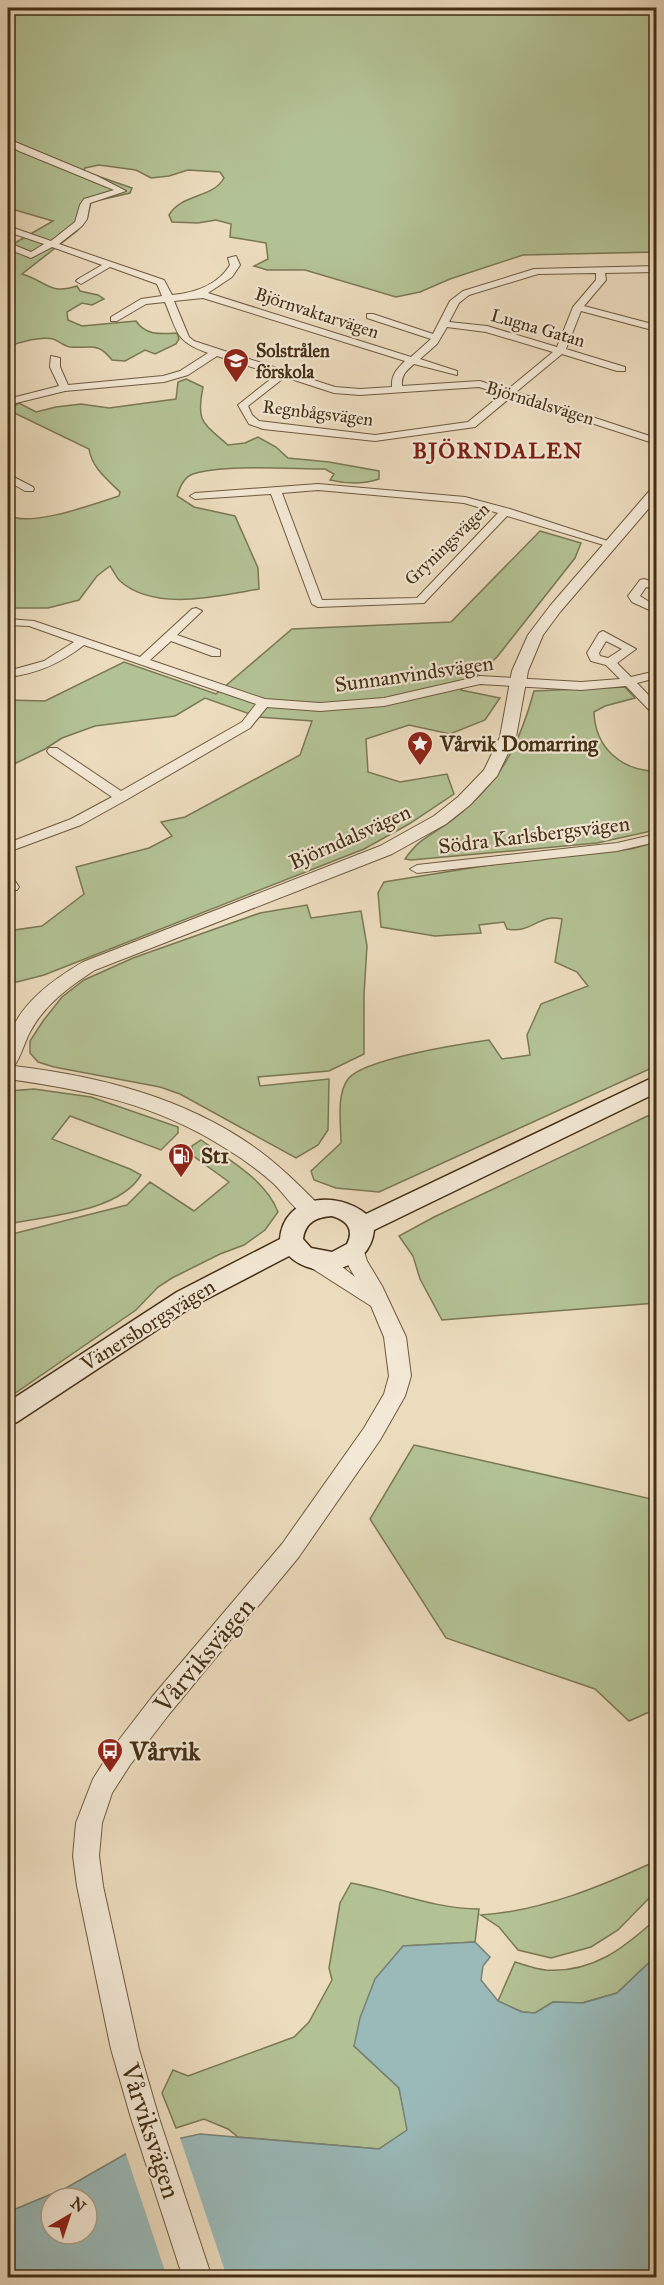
<svg xmlns="http://www.w3.org/2000/svg" width="664" height="2285" viewBox="0 0 664 2285" font-family="'IM FELL Great Primer',serif">
<rect width="100%" height="100%" fill="#ecdcbe"/>
<filter id="stains"><feTurbulence type="fractalNoise" baseFrequency=".00333" numOctaves="4"/><feColorMatrix values="0 0 0 0 .2 0 0 0 0 .09 0 0 0 0 .02 0 0 0 .5 -.17"/></filter>
<radialGradient id="worn" r=".72"><stop offset=".6" stop-color="#630" stop-opacity="0"/><stop offset="1" stop-color="#630" stop-opacity=".3"/></radialGradient>
<path fill="#b3c295" stroke="#7b7854" stroke-width="1.5" d="M8,8H656V252L523,255L450,279L420,292L396,297L305,270H267L254,266L268,259L266,243L230,237L231,224L216,220L198,223L172,222L169,215C182,193 212,199 224,178L220,172L188,170L169,176L151,178L136,170L99,165L85,168L83,171L132,188L130,193L91,202L87,219L77,231L22,274C48,282 49,295 77,286L80,291L98,295L104,299L92,305L82,303L67,312L68,320L82,326L136,321C146,336 161,334 177,333L179,339L176,344L155,354L145,350L125,361L112,360C97,341 91,349 70,347C64,346 59,341 53,339C41,336 19,342 8,347V247L53,221L8,208V24L11,20L8,17Z
M186,379L203,387C196,422 202,422 228,445L245,443L258,437L276,447L288,458L329,462L379,471V479C362,485 347,484 330,480L334,474L325,469C292,469 223,464 193,474C184,477 180,487 177,496L194,507L235,516L258,568L259,589C218,596 155,612 120,581C116,577 113,570 110,566L97,576L79,600L48,608H11L8,559L13,538L8,527V515C30,528 94,504 119,496L120,492C107,479 92,468 89,449L8,410L19,403L36,412L56,407L81,404L109,408L176,399L178,382Z
M540,531L581,543L575,558L497,657L461,690L500,698L485,720L450,734L409,725L366,739L368,772L400,782L447,774L454,794L409,824L364,849L44,975L17,982L8,981V931L42,926L84,894L76,867L149,848L172,836L161,822L185,817L300,755L312,721L258,717L205,698L175,716L95,726L62,738L45,749L8,767V700L45,701L124,662L216,694L292,629L451,622Z
M625,687L635,698L605,706L594,712C595,748 622,771 656,771V830L597,843L411,860L405,859C420,837 431,836 451,821C499,784 518,749 534,691Z
M656,842V1066L379,1192L336,1188L314,1180L311,1171L341,1143C341,1124 336,1095 348,1079C363,1059 461,1044 489,1040L502,1059L530,1055L527,1035L541,1004L588,986L577,972L555,962L562,919C539,913 532,934 507,929L504,922L479,925L481,933L435,936L381,927L378,893L384,882L489,865L631,849Z
M307,905L311,918L361,911L367,946L364,995V1054L329,1071L258,1077L260,1086L329,1079L328,1130L318,1145L296,1158L180,1094L160,1087L54,1067L38,1062L30,1053V1041L43,1021L62,997L84,980L133,958L260,913Z
M34,1089L91,1097L178,1127V1133L161,1150L70,1116L52,1139L130,1169L141,1175C119,1212 47,1216 8,1224V1091Z
M656,1112V1303L442,1320L420,1279L413,1256L399,1236L434,1217Z
M201,1140C228,1159 266,1180 278,1212L265,1230L244,1245L220,1254L172,1278L158,1287L136,1310L8,1398V1235L127,1205L150,1182L194,1211L229,1182L192,1155V1146Z
M414,1445L656,1500V1709L629,1721L595,1689L446,1638L370,1519Z
M656,1861V1891L618,1930L591,1947L551,1958L518,1950L499,1927L481,1915C542,1911 602,1886 656,1861Z
M351,1883C394,1891 435,1909 479,1909L475,1942L403,1946L354,2046L399,2088L408,2130L379,2149L238,2137L228,2129L204,2119L176,2128L162,2093L173,2070L188,2076L294,2037L309,2022L332,1980L329,1968L340,1903Z
M656,1919V1956L617,1993L582,2003L553,2002L535,2013L522,2012L498,2001L515,1962C525,1965 536,1969 546,1970C593,1973 624,1948 656,1919Z"/>
<path fill="#9abab9" stroke="#778277" stroke-width="1.5" fill-rule="evenodd" d="M475,1942L490,1957L483,1966L481,1980L498,2001L522,2012L535,2013L553,2002L583,2003L617,1993L656,1956V2277L8,2278V2212L66,2188L136,2148L200,2134L379,2149L407,2130L399,2088L354,2046L360,2018L375,1979L403,1946ZM51,2198H87V2234H51Z"/>
<path fill="#ecdcbe" d="M179,2135L227,2277H167L125,2151L135,2146Z"/>
<g fill="none" stroke-linecap="round" stroke-linejoin="round">
<defs>
<path id="minor" d="M8,139L97,176L126,191L90,203L87,219L82,226L59,244L164,280L172,295C194,293 218,285 230,265L228,258L236,256L240,265L232,277L208,293L411,357L431,339L367,318V314H373L433,334L450,301L463,291L534,269L656,266V272L605,273L606,280L584,306L656,325V331L581,311L566,349L625,367V371H617L562,354L516,392L656,438V444L511,397L475,427L375,441L263,429L249,424L238,405L276,375L217,356L188,375L164,382L65,391L8,405V399L59,386L50,367L51,356L60,358V367L68,385L163,376L180,371L208,353C175,341 178,333 165,302L146,304L117,321H111V317L141,299L162,296L157,284L110,267L81,284L76,281L78,279L102,265L52,247L31,258L8,249V245H14L31,252L44,244L8,232V226L51,241L75,222L80,205L84,199L114,190L19,151L8,145ZM596,273V280L573,307L557,347L487,326L449,322L459,303L469,295L538,274ZM203,298L405,361C397,369 391,375 392,387L360,389L335,387L194,341L189,337L174,301ZM447,327L486,332L553,352L507,390L480,381L402,386C401,375 406,371 414,364L457,375V371L420,359L437,344ZM285,377L334,393L360,395L479,387L502,394L468,422L375,435L259,421L252,415L248,406Z
M8,474L33,487L34,489L33,491H25L8,481Z
M318,484L465,497L510,509L617,544L611,547L607,546L507,516L424,603L318,607L312,604L271,494L195,499L190,496L195,493ZM318,490L464,503L498,513L417,598L322,600L282,493Z
M644,579L656,583V590L646,587L640,596L656,606V613L632,602L628,596L640,580Z
M196,608L202,611L177,635L220,650V656H212L171,641L150,660L265,699L320,703L384,698L480,676L581,682L620,679L606,665L591,661L587,653L599,633L603,631L636,649L617,663L631,677L656,671V678L637,683L656,703V714L652,713L626,686L581,690L480,684L384,706L320,711L267,707L250,728L126,800L81,825L8,852V843L71,819L112,797L49,754L47,751L49,748H57L121,791L242,722L256,704L84,645C61,663 37,674 8,677V671L44,661L74,642L29,626L8,625V619L34,621L140,657L192,609ZM606,641L622,649L608,658L600,656L599,653Z
M656,834V842L617,851L417,873L410,869L417,865L617,843Z
M8,877L13,878L19,887L17,890H8Z"/>
<path id="tertiary" d="M656,488V500L560,612L543,635L528,671L516,737L497,776L470,805L446,824L392,854L95,970C70,986 44,1005 30,1032C24,1043 21,1057 14,1066C98,1076 183,1097 254,1147C278,1164 298,1184 319,1205L322,1210L319,1215C314,1217 311,1218 306,1216C293,1209 284,1193 273,1183C258,1170 242,1158 225,1148C156,1104 87,1090 8,1079C8,1066 4,1048 9,1037C20,1003 54,979 83,962L380,846L434,816L458,797L484,770L500,737L512,671L528,635L550,606L651,489Z
M355,1243L362,1245L367,1261L382,1286L406,1337L411,1376L405,1396L380,1440L298,1558L170,1713L130,1765L112,1793L102,1823L99,1856L103,1886L139,2049L159,2118L212,2278H183L131,2118L111,2049L77,1886L73,1856L76,1823L93,1779L112,1749L152,1697L282,1544L364,1428L384,1394L389,1376L384,1337L371,1306L310,1267L307,1261L310,1255C326,1250 343,1268 355,1277C349,1267 342,1257 348,1245Z"/>
<path id="secondary" d="M656,1076V1093L374,1230C370,1271 316,1282 289,1256L193,1306L17,1422L8,1425V1402L177,1292L280,1239C284,1195 337,1190 366,1214ZM332,1216C346,1220 355,1229 347,1244L332,1252L311,1248L303,1239C305,1222 317,1217 332,1216Z"/>
</defs>
<use href="#minor" stroke="#6d5a3e" stroke-width="2"/>
<use href="#tertiary" stroke="#6d5a3e" stroke-width="2"/>
<use href="#secondary" stroke="#432e14" stroke-width="3"/>
<use href="#minor" fill="#f3e8d5" fill-rule="evenodd"/>
<use href="#tertiary" fill="#f3e8d5" fill-rule="evenodd"/>
<use href="#secondary" fill="#f3e8d5" fill-rule="evenodd"/>
</g>
<defs>
<symbol id="school-pin" viewBox="-11 -11 22 30"><path d="M0 17L-7.5 6A9.5 9.5 0 1 1 7.5 6Z" fill="#8f2418" stroke="#f3e8d5"/><path d="M0-5L7-2L0 1L-7-2ZM-4 1L0 2.5L4 1V4Q0 6-4 4Z" fill="#fff"/></symbol>
<symbol id="sight-pin" viewBox="-11 -11 22 30"><path d="M0 17L-7.5 6A9.5 9.5 0 1 1 7.5 6Z" fill="#8f2418" stroke="#f3e8d5"/><path d="M0-6L1.8-2.2L6-1.7L2.9 1.2L3.7 5.4L0 3.3L-3.7 5.4L-2.9 1.2L-6-1.7L-1.8-2.2Z" fill="#fff"/></symbol>
<symbol id="fuel-pin" viewBox="-11 -11 22 30"><path d="M0 17L-7.5 6A9.5 9.5 0 1 1 7.5 6Z" fill="#8f2418" stroke="#f3e8d5"/><path d="M-5.5-6h7V0h2V4h1.3V-2.5L3-4.5l.8-.8L6-3V5H2.5V1h-1V6h-7ZM-4.2-4.7v3.2H.2V-4.7Z" fill="#fff"/></symbol>
<symbol id="bus-pin" viewBox="-11 -11 22 30"><path d="M0 17L-7.5 6A9.5 9.5 0 1 1 7.5 6Z" fill="#8f2418" stroke="#f3e8d5"/><path d="M-5-6H5V4H4V6H2V4H-2V6H-4V4H-5ZM-3.5-4V0h7V-4ZM-3.5 1.2v1.5H-2V1.2ZM2 1.2v1.5H3.5V1.2Z" fill="#fff"/></symbol>
</defs>
<g fill-rule="evenodd">
<use href="#school-pin" x="221" y="346" width="30" height="40"/>
<use href="#sight-pin" x="405" y="729" width="30" height="40"/>
<use href="#fuel-pin" x="166" y="1141" width="30" height="40"/>
<use href="#bus-pin" x="95" y="1736" width="30" height="40"/>
</g>
<g text-anchor="middle" dominant-baseline="central" stroke-width="4.5" stroke-linejoin="round" paint-order="stroke">
<g font-size="18" fill="#432e14" stroke="#f3e8d5">
<text transform="translate(317 313) rotate(18)">Björnvaktarvägen</text>
<text transform="translate(538 328) rotate(16)">Lugna Gatan</text>
<text transform="translate(540 403) rotate(17)">Björndalsvägen</text>
<text transform="translate(318 413) rotate(7)">Regnbågsvägen</text>
<text transform="translate(447 544) rotate(-44)">Gryningsvägen</text>
</g>
<g font-size="18" font-weight="bold" fill="#432e14" stroke="#f3e8d5" text-anchor="start">
<text x="256" y="351">Solstrålen<tspan x="256" dy="21">förskola</tspan></text>
</g>
<g font-size="21" fill="#432e14" stroke="#f3e8d5">
<text transform="translate(414 674) rotate(-8)">Sunnanvindsvägen</text>
<text transform="translate(534 835) rotate(-7)">Södra Karlsbergsvägen</text>
<text transform="translate(350 837) rotate(-24)">Björndalsvägen</text>
<text transform="translate(148 1325) rotate(-32)">Vänersborgsvägen</text>
</g>
<g font-size="21" font-weight="bold" fill="#432e14" stroke="#f3e8d5" text-anchor="start">
<text x="440" y="744">Vårvik Domarring</text>
<text x="201" y="1156">St1</text>
</g>
<g font-size="22" font-weight="bold" letter-spacing="1.5" fill="#7a1f14" stroke="#f3e8d5">
<text x="498" y="450">BJÖRNDALEN</text>
</g>
<g font-size="26" fill="#432e14" stroke="#f3e8d5">
<text transform="translate(204 1655) rotate(-50)">Vårviksvägen</text>
<text transform="translate(151 2131) rotate(72)">Vårviksvägen</text>
</g>
<g font-size="26" font-weight="bold" fill="#432e14" stroke="#f3e8d5" text-anchor="start">
<text x="130" y="1751">Vårvik</text>
</g>
</g>
<rect width="664" height="2285" fill="none" stroke="#ecdcbe" stroke-width="30"/>
<rect x="9" y="9" width="646" height="2267" fill="none" stroke="#432e14" stroke-width="3"/>
<rect x="15" y="15" width="634" height="2255" fill="none" stroke="#432e14" stroke-width="1.5"/>
<g transform="translate(69 2216) rotate(39)"><circle r="28" fill="#f3e8d5" stroke="#ad9e88" stroke-width="1.5"/>
<path d="M0-4.5L10 22L0 15L-10 22Z" fill="#8f2418"/>
<text y="-9" font-size="16" font-weight="bold" text-anchor="middle" fill="#432e14">N</text>
</g>
<rect width="100%" height="100%" filter="url(#stains)"/>
<rect width="100%" height="100%" fill="url(#worn)"/>
</svg>
